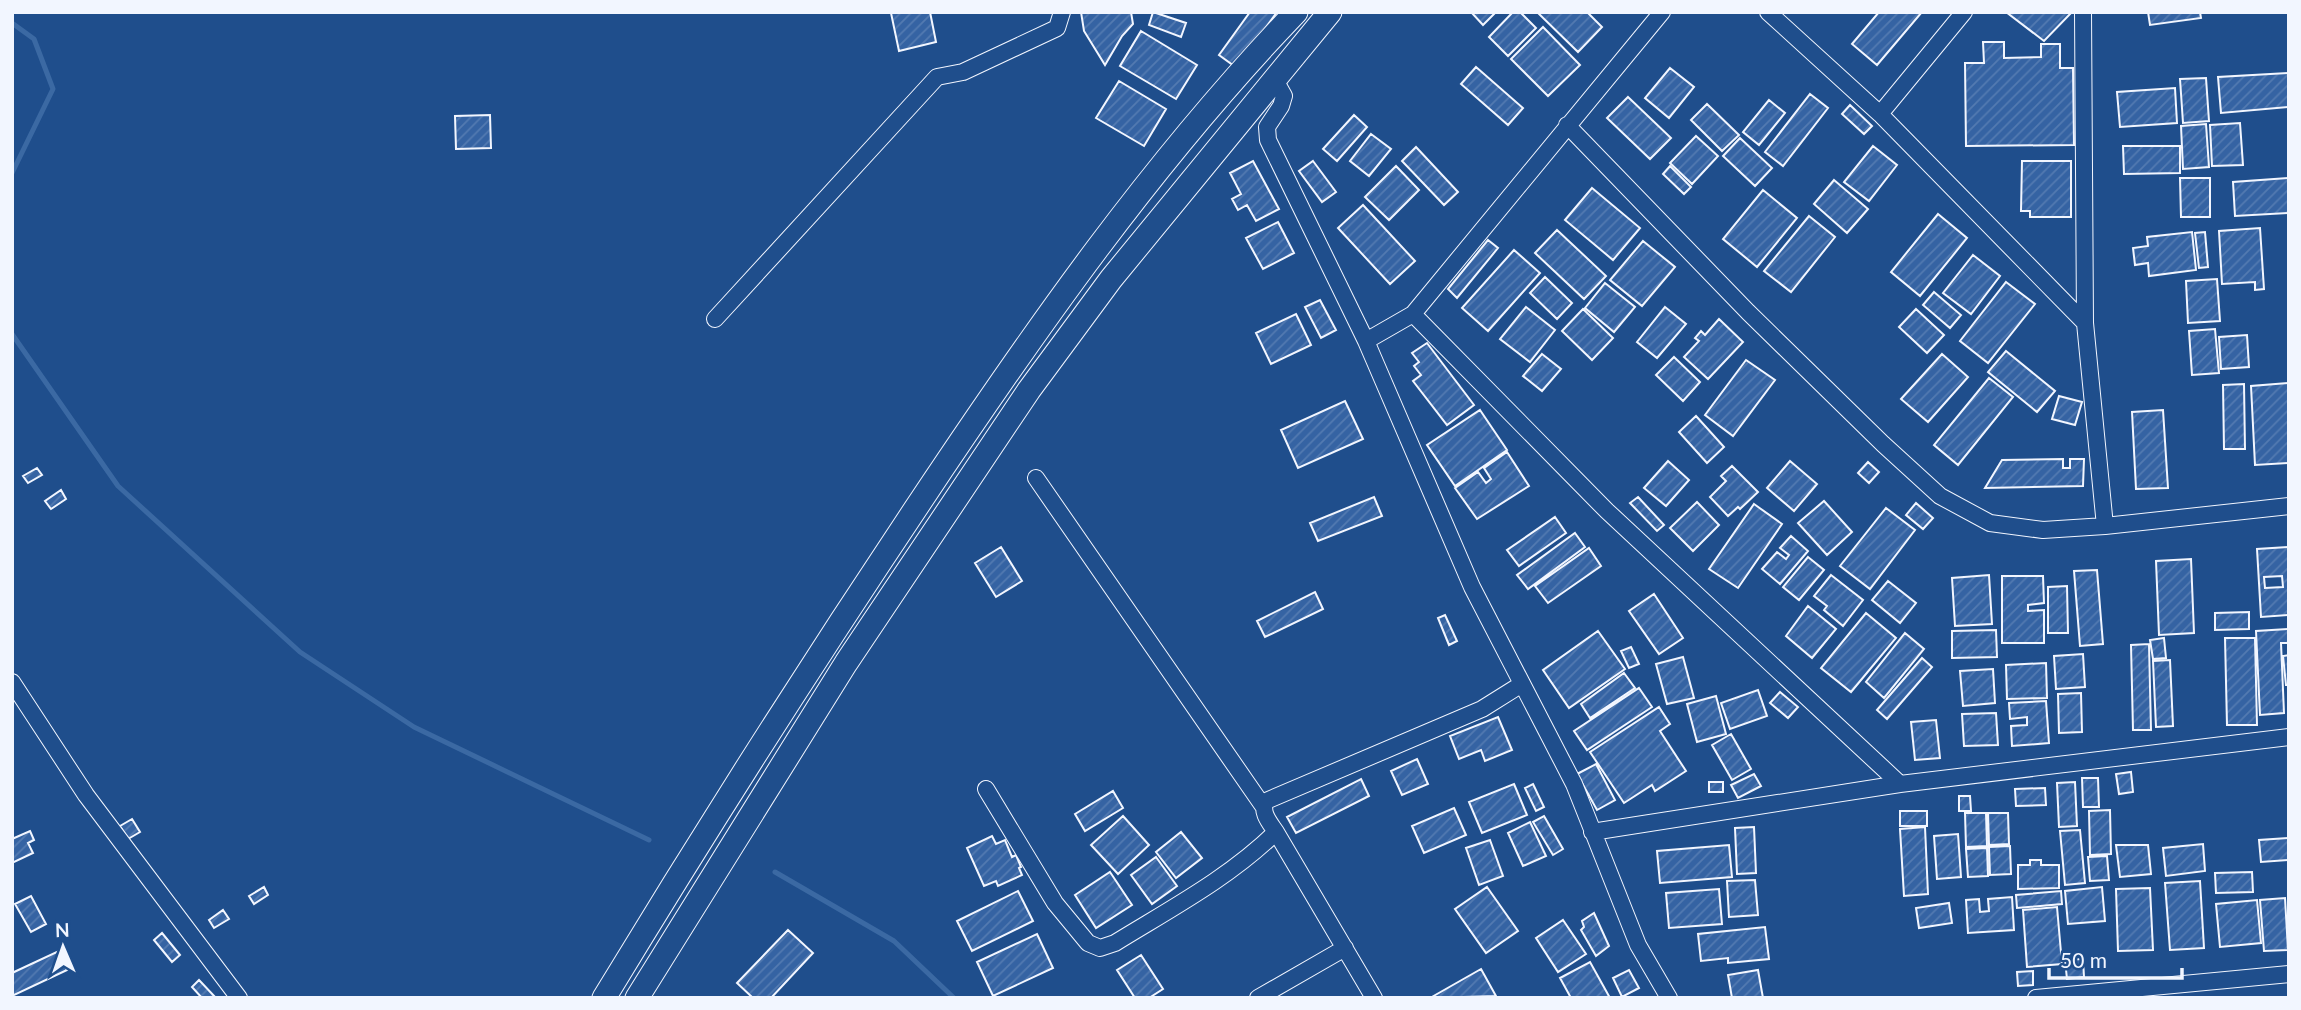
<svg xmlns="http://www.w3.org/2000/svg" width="2301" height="1010" viewBox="0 0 2301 1010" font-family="Lato,sans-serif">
<defs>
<pattern id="building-hatch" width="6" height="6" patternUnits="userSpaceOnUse" patternTransform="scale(1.75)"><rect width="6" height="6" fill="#3563a3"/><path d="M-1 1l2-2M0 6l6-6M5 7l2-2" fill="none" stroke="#537ab1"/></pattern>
</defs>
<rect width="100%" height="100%" fill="#1f4e8c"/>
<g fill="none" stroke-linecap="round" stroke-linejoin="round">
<path stroke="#3b69a3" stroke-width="5" d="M12,23L34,39L53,89L12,173
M12,334L118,486L300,652L414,727L649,840
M775,872L894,941L954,998"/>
</g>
<path fill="url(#building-hatch)" stroke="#f2f6ff" stroke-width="2" fill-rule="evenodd" d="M930,12L936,42L899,51L891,13Z
M1081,12H1131L1133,24L1122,36L1105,65L1084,31Z
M1153,12L1186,23L1181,37L1149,25Z
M1250,12H1277L1237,68L1219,55Z
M1471,12H1496L1483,25Z
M1513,12H1520L1536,28L1508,56L1489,37Z
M1537,12H1587L1602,27L1578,52Z
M1879,12H1922L1877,65L1852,44Z
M2006,12H2072L2044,41Z
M2148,12H2200L2201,18L2150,25Z
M1543,27L1580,65L1548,96L1511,59Z
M1141,31L1197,65L1176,99L1120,66Z
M1983,42H2004V58L2041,57V44H2060V68H2073L2074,145L1966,146L1965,63H1984Z
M1476,67L1523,108L1508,125L1461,84Z
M1670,68L1694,87L1669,118L1645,98Z
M2289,73V107L2221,113L2218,77Z
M2206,78L2209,121L2183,123L2180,79Z
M1119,81L1166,109L1144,146L1096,118Z
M2175,88L2177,123L2120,127L2117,92Z
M1810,94L1828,108L1783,166L1765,152Z
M1628,97L1671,138L1650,159L1607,118Z
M1769,100L1785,113L1759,145L1743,132Z
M1707,104L1739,135L1722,151L1691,120Z
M1850,105L1872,126L1864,134L1842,114Z
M490,115L491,148L456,149L455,116Z
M1354,115L1367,127L1337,161L1323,149Z
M2240,123L2243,165L2212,166L2210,125Z
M2206,124L2209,167L2183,169L2181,126Z
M1371,134L1391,149L1369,176L1350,161Z
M1696,136L1718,156L1692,184L1670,163Z
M1740,138L1772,168L1755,186L1723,156Z
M1873,146L1897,165L1869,201L1844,182Z
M2123,146H2180V173L2124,174Z
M1416,147L1458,192L1444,205L1402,161Z
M1253,161L1279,209L1256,221L1247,205L1238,210L1232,199L1241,194L1230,173Z
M1313,161L1336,192L1322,202L1299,171Z
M2022,161H2071V217H2030V211H2021Z
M1396,166L1419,190L1389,220L1365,197Z
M1670,166L1691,187L1684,194L1663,174Z
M2180,178H2210V217H2181Z
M2289,178V213L2235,216L2233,182Z
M1834,180L1868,209L1847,233L1814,204Z
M1592,188L1640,228L1613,260L1565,220Z
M1763,190L1797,218L1757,267L1723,239Z
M1363,205L1415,261L1390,284L1338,228Z
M1938,214L1967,238L1920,296L1891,272Z
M1809,216L1835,237L1791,292L1764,271Z
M1278,222L1294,253L1263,269L1246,238Z
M2260,228L2264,289L2255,290V282L2222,284L2219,231Z
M1557,230L1606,276L1584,299L1535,253Z
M2192,232L2196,270L2149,276L2148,263L2135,265L2133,248L2148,246L2147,237Z
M2205,232L2208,267L2199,268L2195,233Z
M1488,240L1498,248L1457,298L1448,289Z
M1643,241L1675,267L1642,306L1610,280Z
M1514,250L1540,273L1488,331L1462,308Z
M1973,255L2000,276L1971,314L1943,293Z
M1545,277L1572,303L1557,319L1530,293Z
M2217,279L2220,321L2188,323L2186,281Z
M2006,282L2035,304L1988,363L1960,341Z
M1605,283L1635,307L1614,332L1585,308Z
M1934,292L1961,315L1950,328L1923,305Z
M1320,300L1336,330L1321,338L1305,307Z
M1526,307L1555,330L1530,362L1500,339Z
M1665,307L1686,324L1657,358L1637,342Z
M1583,309L1613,338L1592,360L1562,331Z
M1916,309L1944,335L1927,353L1899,327Z
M1296,314L1311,345L1271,364L1256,333Z
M1719,319L1743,342L1708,379L1684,357L1699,341L1695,338L1701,331L1705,335Z
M2215,329L2219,373L2192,375L2189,331Z
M2247,335L2249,367L2221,369L2219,337Z
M1427,343L1474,405L1447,425L1413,381L1421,375L1414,366L1419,362L1412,353Z
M2006,351L2055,391L2037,412L1988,372Z
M1542,354L1561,369L1542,391L1523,376Z
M1942,354L1968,377L1928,422L1901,399Z
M1674,357L1700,382L1683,401L1656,375Z
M1746,360L1775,380L1733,436L1705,415Z
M1989,378L2013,397L1958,465L1934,445Z
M2289,383V463L2255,465L2251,386Z
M2244,384L2245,449H2224L2223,385Z
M2059,396L2082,402L2075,425L2052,419Z
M1345,401L1363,439L1298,468L1281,430Z
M1480,410L1507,450L1455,486L1427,445Z
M2163,410L2168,488L2136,489L2132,412Z
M1696,416L1724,447L1707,463L1679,432Z
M1507,452L1529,486L1477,519L1455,488L1478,472L1486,483L1491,479L1484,468Z
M2063,459V468H2070V459H2084L2083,486L1985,488L2002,460Z
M1668,461L1689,480L1666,506L1644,488Z
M1790,461L1817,484L1794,511L1767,488Z
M1868,462L1879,472L1869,483L1858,473Z
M1732,466L1758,492L1740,509L1738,507L1728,516L1710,497L1726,481L1721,476Z
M37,468L42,475L28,483L23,476Z
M61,490L66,499L51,509L45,501Z
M1374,497L1382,516L1318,541L1310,523Z
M1638,497L1664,525L1657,531L1630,503Z
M1824,501L1852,532L1827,555L1798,523Z
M1697,502L1719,525L1693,551L1670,528Z
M1916,503L1933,518L1923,529L1906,515Z
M1754,504L1782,524L1738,588L1709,569Z
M1886,508L1915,530L1870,589L1840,566Z
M1555,517L1566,533L1519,566L1507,550Z
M1575,533L1585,547L1528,589L1517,575Z
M1791,536L1808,551L1780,584L1762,569L1777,552L1786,559L1789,555L1780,548Z
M1001,547L1022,581L996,597L975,563Z
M2289,547V615L2261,617L2257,549ZM2282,576L2283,587L2265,588L2264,577Z
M1589,548L1601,566L1548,603L1535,586Z
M1808,557L1824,570L1799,600L1783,587Z
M2191,559L2194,633L2159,635L2156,561Z
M2097,570L2103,644L2080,646L2074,571Z
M1831,575L1863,600L1843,626L1824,610L1827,606L1814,596Z
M1989,575L1992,624L1955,626L1952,578Z
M2002,576H2043L2044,603L2028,605V611L2044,610V643H2002Z
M1888,581L1916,603L1900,623L1872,600Z
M2067,586L2068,633H2048V587Z
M1315,592L1323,609L1265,637L1257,621Z
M1654,594L1683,638L1659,654L1629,611Z
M1808,606L1836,629L1812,658L1786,636Z
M2249,612V629L2215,630V613Z
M1866,613L1896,638L1851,692L1821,668Z
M1445,615L1457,641L1449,645L1438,618Z
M2289,629V643H2281L2284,713L2260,715L2256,631Z
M1996,630L1997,657L1952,658V631Z
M1598,631L1625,669L1569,708L1543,670Z
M1905,633L1924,649L1884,698L1866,682Z
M2164,638L2166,658L2153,659L2150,640Z
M2225,638H2255L2257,725H2227Z
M2149,644L2151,730H2133L2131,645Z
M1631,647L1639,664L1629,668L1621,651Z
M2083,654L2085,687L2056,689L2054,656Z
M2289,655V685H2286L2283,656Z
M1683,657L1694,698L1667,704L1656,664Z
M1922,658L1932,667L1887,719L1877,710Z
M2170,660L2173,726L2156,727L2153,661Z
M2046,663L2047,698L2007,699L2006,665Z
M1993,669L1995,703L1963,706L1960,671Z
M1624,673L1635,688L1590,718L1581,704Z
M1639,688L1652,707L1587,750L1574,731Z
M1758,690L1767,716L1730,729L1721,703Z
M1780,692L1798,707L1788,718L1770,703Z
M2081,693L2082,732L2059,733L2058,694Z
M1716,696L1726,734L1697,742L1687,704Z
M2046,701L2049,743L2012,746L2011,726L2027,725V717L2010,719L2009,703Z
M1659,707L1670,724L1660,731L1686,771L1655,791L1652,785L1624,803L1590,752Z
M1996,713L1998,745L1964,746L1962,714Z
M1498,717L1512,750L1485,761L1481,750L1459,759L1450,736Z
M1936,720L1940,758L1915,760L1911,722Z
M1731,734L1751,769L1732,780L1712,745Z
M1417,759L1428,784L1402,795L1391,771Z
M1596,764L1615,800L1597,810L1577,774Z
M2131,772L2133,792L2119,794L2116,774Z
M1754,774L1761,786L1738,798L1731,785Z
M2082,778H2098L2099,807H2083Z
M1361,779L1369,796L1296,833L1287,817Z
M1709,782H1723V792H1709Z
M2075,782L2077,826L2059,827L2057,783Z
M1514,784L1527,815L1482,833L1469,802Z
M1533,784L1544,807L1536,811L1525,788Z
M2045,788L2046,805L2016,806L2015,789Z
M1113,791L1123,808L1085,831L1075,814Z
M1959,796H1970L1971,811H1959Z
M1454,808L1466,835L1424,853L1412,826Z
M2110,810L2111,854L2090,855L2089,811Z
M1900,811H1927V826H1900Z
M1965,813H1986L1987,846L1966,847Z
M1988,813H2008L2009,844L1989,845Z
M1123,816L1149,845L1118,874L1091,845Z
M1544,816L1563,849L1553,855L1533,822Z
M132,819L140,832L128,839L120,826Z
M1530,822L1546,856L1523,866L1508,833Z
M1754,827L1756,873L1737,874L1735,828Z
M1925,827L1928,894L1904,896L1900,829Z
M2080,830L2085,883L2065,885L2060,831Z
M30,831L34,840L28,843L33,853L12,863V839Z
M1181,832L1202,858L1176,878L1156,852Z
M1958,834L1961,877L1937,879L1934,836Z
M992,836L996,844L1005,840L1012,857L1016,855L1021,867L1019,868L1022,875L998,886L996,881L984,886L967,848Z
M2289,838V860L2261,862L2259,840Z
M1490,840L1503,876L1479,885L1466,848Z
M2203,844L2205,871L2166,876L2163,848Z
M1729,845L1732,877L1660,883L1657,851Z
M2116,845H2148L2151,874L2120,877Z
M2010,846L2011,874L1990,875L1989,847Z
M1987,848L1988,876L1968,877L1966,849Z
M2107,856L2109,880L2090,881L2088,857Z
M1156,857L1177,886L1152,904L1131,875Z
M2030,860H2041V865H2059V888L2018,889V865H2030Z
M1110,872L1132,905L1096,928L1075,895Z
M2252,872L2253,892L2216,893L2215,873Z
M1755,880L1758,915L1729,917L1727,881Z
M2200,881L2204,948L2170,950L2165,883Z
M264,887L268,895L254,904L249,896Z
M1487,887L1518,931L1486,953L1455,909Z
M2102,887L2105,921L2068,924L2065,891Z
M2150,888L2153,950L2118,951L2116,889Z
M1719,889L1722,924L1669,928L1666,893Z
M1018,891L1033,921L972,951L957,921Z
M2061,891L2062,904L2017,908L2016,895Z
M31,896L46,924L31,932L15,904Z
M2012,897L2014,930L1968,933L1966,900L1979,899L1980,912L1989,911L1988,899Z
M2285,898L2288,950L2264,951L2260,900Z
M2257,900L2261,943L2220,947L2216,904Z
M1949,903L1952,923L1919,928L1916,908Z
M2057,907L2062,964L2027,967L2023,910Z
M223,910L229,919L214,928L209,920Z
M1594,913L1609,946L1596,956L1581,930L1584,927L1582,921Z
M1563,920L1586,954L1558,972L1536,938Z
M1765,927L1769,959L1728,963V958L1701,961L1698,934Z
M788,930L813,953L771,998H753L737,983Z
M162,933L180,955L172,962L154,940Z
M1037,934L1053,968L993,996L977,962Z
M61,950L67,961L63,963L67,970L12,996V973Z
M1141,955L1163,989L1149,998H1135L1117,970Z
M2083,959L2084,977L2067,979L2065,960Z
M1590,962L1610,998H1571L1560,978Z
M1481,969L1496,996L1430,998Z
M1629,970L1639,988L1622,997L1613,978Z
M1758,970L1763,998H1732L1728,975Z
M2033,971V985L2018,986L2017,972Z
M199,980L216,998H202L192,987Z"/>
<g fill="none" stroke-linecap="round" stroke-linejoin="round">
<defs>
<path id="minor" d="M1768,12L1880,114L2085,323
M2083,12L2085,323L2105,526L2289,506
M1275,80L1284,96L1281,106L1267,127L1268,140L1366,341L1472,587L1574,784L1638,945L1669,998
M1880,114L1964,12
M1567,125L1748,312L1883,444L1940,496L1990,523L2043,530L2105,526
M1413,314L1662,12
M715,319L937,77L963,72L1057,28L1062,12
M1366,341L1413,314L1607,511L1900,784
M1036,478L1263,806
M12,682L86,795L239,998
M986,789L1055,903L1088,943L1100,948L1115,943C1170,909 1229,878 1276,832C1270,823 1260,812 1266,801L1482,709L1522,684
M1276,832L1374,998
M1592,832L1900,784L2289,737
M1258,998L1345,948
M2036,998L2289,974"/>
<path id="secondary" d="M604,998C706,830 811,665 920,502C1034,331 1153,161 1296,12
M637,998L846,663L1029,390L1111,279L1330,12"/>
</defs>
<use href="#minor" stroke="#f2f6ff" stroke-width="18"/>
<use href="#secondary" stroke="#f2f6ff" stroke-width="25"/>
<use href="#minor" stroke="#1f4e8c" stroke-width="16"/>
<use href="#secondary" stroke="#1f4e8c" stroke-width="23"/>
</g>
<rect width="2301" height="1010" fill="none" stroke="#f2f6ff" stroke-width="28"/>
<g transform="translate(63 947) rotate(358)" stroke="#1f4e8c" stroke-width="5" paint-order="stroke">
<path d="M0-5L12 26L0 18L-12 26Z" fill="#f2f6ff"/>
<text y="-10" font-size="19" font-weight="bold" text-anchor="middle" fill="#f2f6ff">N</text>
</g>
<path d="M2049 968v10h133v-10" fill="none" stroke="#f2f6ff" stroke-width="3.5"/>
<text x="2060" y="968" font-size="21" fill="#f2f6ff" stroke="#1f4e8c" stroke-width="5" paint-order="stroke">50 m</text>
</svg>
